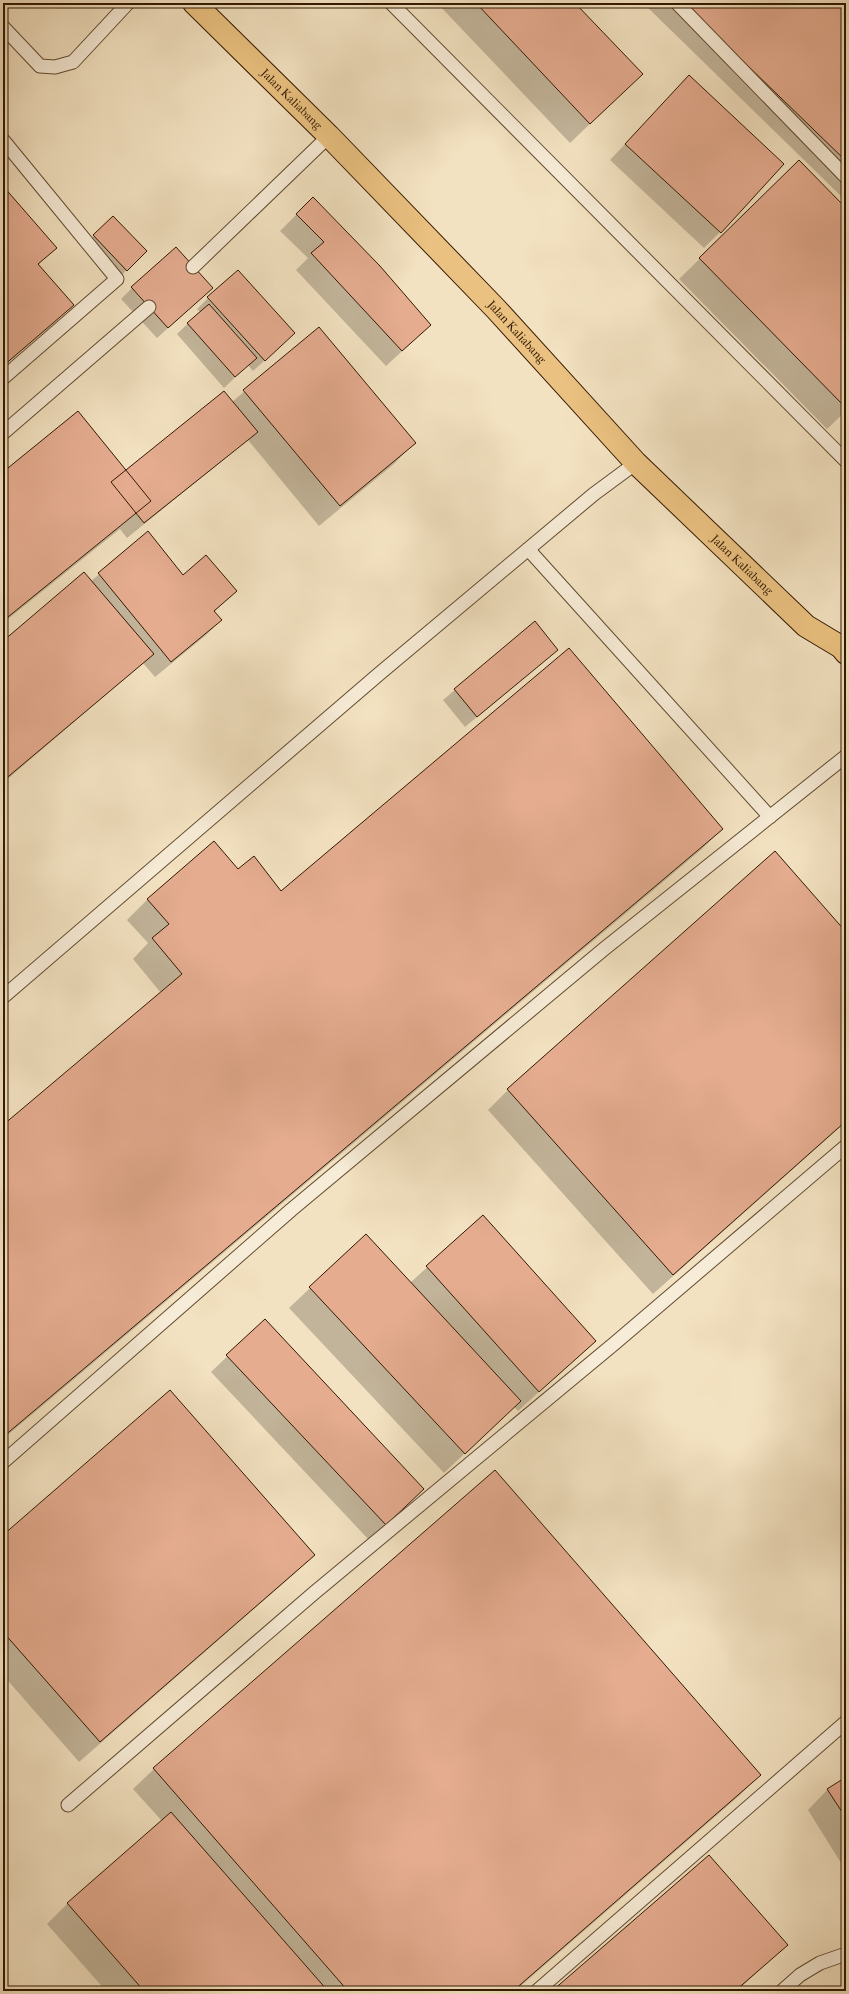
<svg xmlns="http://www.w3.org/2000/svg" width="849" height="1994" viewBox="0 0 849 1994" font-family="'IM FELL French Canon',serif">
<rect width="100%" height="100%" fill="#f3e2c1"/>
<filter id="stains"><feTurbulence type="fractalNoise" baseFrequency=".005" numOctaves="4"/><feColorMatrix values="0 0 0 0 .2 0 0 0 0 .09 0 0 0 0 .02 0 0 0 .5 -.17"/></filter>
<radialGradient id="worn" r=".72"><stop offset=".6" stop-color="#630" stop-opacity="0"/><stop offset="1" stop-color="#630" stop-opacity=".3"/></radialGradient>
<path fill="#0003" d="M437,3H574L621,94L570,143Z
M643,3H846V202L842,197Z
M673,93L720,232L704,248L610,160Z
M799,162L846,209V411L827,429L679,279Z
M3,187L55,248L38,265L72,305L52,325L3,367Z
M313,198L413,341L386,366L296,270L308,258L280,231Z
M113,218L145,251L116,281L82,247Z
M132,288L200,299L157,338L121,299Z
M208,298L283,344L253,371L248,365L224,388L177,334L200,312L197,309Z
M319,328L414,443L394,464L319,526L248,440L127,538L120,529L3,623V474L125,471L232,402Z
M148,533L183,576L236,591L214,612L221,620L205,636L155,677L143,663L3,783V642L90,582Z
M535,622L557,650L465,727L443,700Z
M722,829L702,849L3,1439V1126L161,993L133,959L148,943L127,920L148,899L238,870L281,892Z
M846,933V1122L653,1294L488,1110L508,1090Z
M483,1216L595,1341L518,1411L514,1407L444,1473L289,1308L366,1235L410,1283Z
M265,1320L407,1505L369,1540L211,1372Z
M3,1537L313,1555L293,1575L79,1762L3,1675Z
M154,1769L760,1775L740,1795L515,1991H106L47,1924L67,1904L162,1821L133,1789Z
M846,1778V1871L808,1810L828,1789Z
M786,1945L737,1991H553Z"/>
<path fill="#e5ac90" stroke="#321800" d="M476,3H575L643,74L590,124Z
M683,3H846V161Z
M689,75L784,164L721,233L625,144Z
M799,160L846,208V408L699,258Z
M3,186L57,248L38,264L74,305L3,366Z
M313,197L380,266L431,325L402,351L311,253L324,242L296,214Z
M113,216L147,251L127,271L93,235Z
M176,247L213,288L168,328L131,287Z
M238,270L295,333L265,361L207,297Z
M209,304L257,358L235,377L187,323Z
M319,327L416,443L340,506L243,390Z
M224,391L258,432L144,523L111,482Z
M78,411L151,501L3,621V472Z
M148,531L183,575L206,555L237,591L214,611L222,620L171,662L98,573Z
M84,572L154,654L3,781V641Z
M535,621L558,650L477,717L454,689Z
M569,648L723,829L3,1437V1125L182,974L152,938L169,924L147,899L214,841L238,869L254,856L281,891Z
M775,851L846,932V1121L673,1275L507,1089Z
M483,1215L596,1341L539,1392L426,1266Z
M366,1234L521,1401L465,1454L309,1287Z
M265,1319L424,1489L386,1525L226,1355Z
M170,1390L315,1555L100,1742L3,1632V1535Z
M495,1470L761,1775L513,1991H348L153,1768Z
M846,1777V1818L827,1789Z
M171,1812L328,1991H144L67,1903Z
M709,1855L788,1945L735,1991H552Z"/>
<g fill="none" stroke-linecap="round" stroke-linejoin="round">
<defs>
<path id="lane" d="M391,3L846,461
M677,3L846,177
M3,27L40,66L55,67L73,62L128,3
M3,140L117,279L3,378
M193,267L329,136
M3,433L149,307
M528,549L770,817
M3,997L379,674L594,494L636,463
M3,1462L291,1210L604,949L846,756
M68,1805L314,1593L615,1343L846,1146
M537,1991L846,1722
M782,1991L800,1975L820,1963L846,1954"/>
<g id="primary">
<path id="s1" d="M194,3L329,136L496,309L636,463L806,626L841,647L846,653"/>
</g>
</defs>
<use href="#lane" stroke="#624a30" stroke-width="15"/>
<use href="#primary" stroke="#321800" stroke-width="24"/>
<use href="#lane" stroke="#f7ecd7" stroke-width="13"/>
<use href="#primary" stroke="#eac180" stroke-width="22"/>
</g>
<g text-anchor="middle" dominant-baseline="central" stroke-width="3" stroke-linejoin="round" paint-order="stroke">
<g font-size="12" fill="#321800" stroke="#f7ecd7">
<text stroke="none"><textPath href="#s1" startOffset="137">Jalan Kaliabang</textPath></text>
<text stroke="none"><textPath href="#s1" startOffset="461">Jalan Kaliabang</textPath></text>
<text stroke="none"><textPath href="#s1" startOffset="785">Jalan Kaliabang</textPath></text>
</g>
</g>
<rect width="849" height="1994" fill="none" stroke="#f3e2c1" stroke-width="16"/>
<rect x="4" y="4" width="841" height="1986" fill="none" stroke="#321800" stroke-width="2"/>
<rect x="8" y="8" width="833" height="1978" fill="none" stroke="#321800"/>
<rect width="100%" height="100%" filter="url(#stains)"/>
<rect width="100%" height="100%" fill="url(#worn)"/>
</svg>
